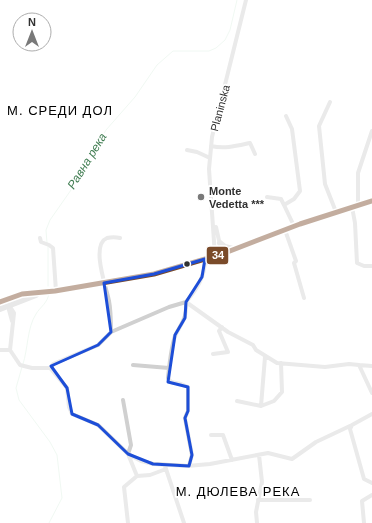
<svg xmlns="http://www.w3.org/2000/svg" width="372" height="523" viewBox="0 0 372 523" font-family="Arial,sans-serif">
<rect width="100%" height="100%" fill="#fff"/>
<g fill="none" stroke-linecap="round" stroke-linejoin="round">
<path stroke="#def0e3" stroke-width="1" d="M47,243L46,230L50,220L71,190L106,130L135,97L157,65L173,51H209L216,48L225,40L230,30L237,0
M48,246V286
M23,364C28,349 27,328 36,314C40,307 48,303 49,293
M22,367L16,388L19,400L50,442L57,455L62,498L49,523"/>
<path stroke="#d0d0d0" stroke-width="4" d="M330,102L319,126L325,184L336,212
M286,116L292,129L300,191L294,199L284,205L294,226
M211,146C225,149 236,146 250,143L255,154
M187,150L197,152L210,158
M267,197L281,199L284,205
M358,205V173L372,131
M352,207L355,223L357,263L364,266H372
M216,227L222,254
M285,230L296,261L294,263L304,298
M40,238L41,242L49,245L53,248L56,291
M120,238C116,237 111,237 107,238C90,245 107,289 109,301C111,311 111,322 111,332L169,307L186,302C187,317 183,321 176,334C172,342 169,368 168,378L171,382L181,384L188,387V411L185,418L192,455L189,466
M215,256L209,169L212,137L246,0
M205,259C205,277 197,289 186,302L228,332L253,345L256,350L277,363L325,367L349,364L359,365L372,393
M9,304V310L12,321
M111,332L98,345L53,364L51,369L67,388L69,407L72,414L98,425L128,454L141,461L153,464L187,466L210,464L268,453L292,459L316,442L352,425
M0,350H10L14,313L9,305
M10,350L20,365L32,368H51
M213,354L228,352L219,331L222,327
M133,365L169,368
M359,365L372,366
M123,400L131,445L128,454L137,476L124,487L128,523
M237,401L261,406L265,357
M261,406L274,401L282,392L281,363
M372,414L352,425L350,429L364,479L372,483
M211,435H223L232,460
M165,466L184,523
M137,476L150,475L166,469
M258,500H310
M257,523L256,512L262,482L259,455
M364,523L362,501L372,495"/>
<path stroke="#ccc" stroke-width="6" d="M220,243L225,247L233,249
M0,302L22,294L55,291L154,274L222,254L300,224L372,201
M0,309L36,295"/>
<defs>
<path id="bus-1" d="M0,302L22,294L55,291L154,274L222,254L300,224L372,201"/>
</defs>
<use href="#bus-1" stroke="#fff" stroke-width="8"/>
<use href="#bus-1" stroke="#7a4b2a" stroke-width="5"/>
</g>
<path d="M0 0H372V523H0ZM205,259L202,277L186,302L185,318L175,335L168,382L188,387V411L185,418L192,455L189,466L153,464L128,454L98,425L72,414L67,388L51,366L98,345L111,332L104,283L154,274Z" fill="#fff" fill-opacity=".55" fill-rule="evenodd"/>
<path fill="none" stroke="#1d4ed8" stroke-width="3" stroke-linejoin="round" d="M205,259L202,277L186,302L185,318L175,335L168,382L188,387V411L185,418L192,455L189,466L153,464L128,454L98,425L72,414L67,388L51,366L98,345L111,332L104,283L154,274Z"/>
<circle fill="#797979" stroke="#fff" stroke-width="1.5" cx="201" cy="197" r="4"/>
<circle fill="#313131" stroke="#fff" stroke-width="1.5" cx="187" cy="264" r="3.5"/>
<g text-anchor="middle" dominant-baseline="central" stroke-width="4" stroke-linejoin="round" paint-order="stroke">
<g font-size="11" fill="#313131" stroke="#fff">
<text transform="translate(220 108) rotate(-75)">Planinska</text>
</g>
<g font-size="11" font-weight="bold" fill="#313131" stroke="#fff" text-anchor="start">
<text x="209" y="191">Monte<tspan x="209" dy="13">Vedetta ***</tspan></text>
</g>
<g font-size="12" font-style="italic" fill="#427e53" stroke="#fff">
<text transform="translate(87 161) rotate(-58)">Равна река</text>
</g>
<g font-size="13" letter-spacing="1" fill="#000" stroke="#fff">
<text x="60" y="110">М. СРЕДИ ДОЛ</text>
<text x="238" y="491">М. ДЮЛЕВА РЕКА</text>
</g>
</g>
<rect stroke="#fff" stroke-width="1.5" x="206" y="246" width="23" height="19" rx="4" fill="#7a4b2a"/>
<g font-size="11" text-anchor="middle" font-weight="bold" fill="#fff">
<text x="218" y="259">34</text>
</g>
<g transform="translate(32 32)"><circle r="19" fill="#ffffff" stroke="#adadad"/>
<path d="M0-3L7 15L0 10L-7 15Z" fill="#797979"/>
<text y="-6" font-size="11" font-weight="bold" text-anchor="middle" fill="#313131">N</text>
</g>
</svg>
